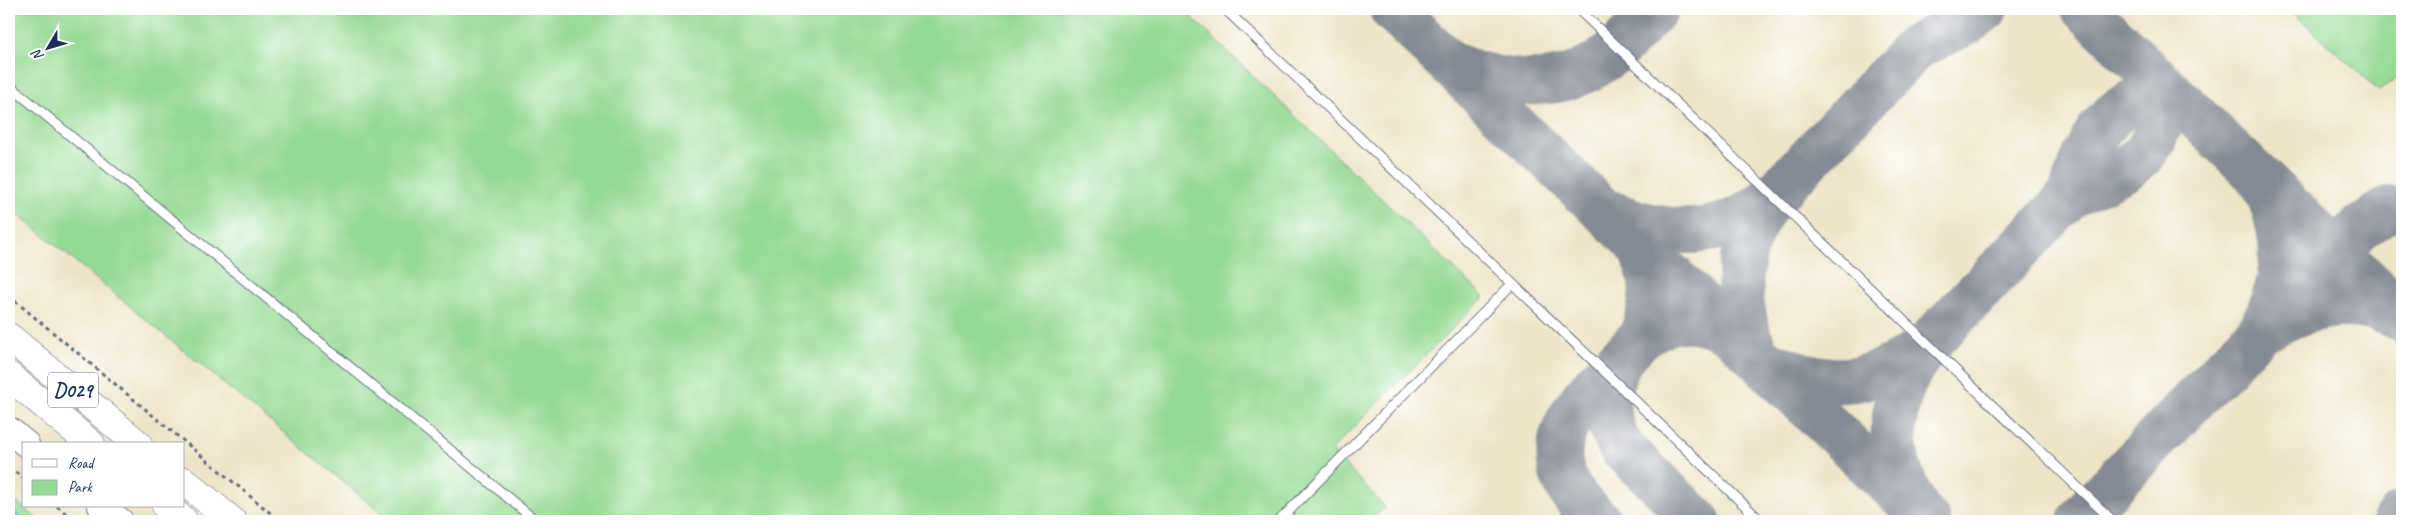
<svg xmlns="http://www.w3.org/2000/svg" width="2411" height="530" viewBox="0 0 2411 530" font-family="Caveat,sans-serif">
<rect width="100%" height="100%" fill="#fff"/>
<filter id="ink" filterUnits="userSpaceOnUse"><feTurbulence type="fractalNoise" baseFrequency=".02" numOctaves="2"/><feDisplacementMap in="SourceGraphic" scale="10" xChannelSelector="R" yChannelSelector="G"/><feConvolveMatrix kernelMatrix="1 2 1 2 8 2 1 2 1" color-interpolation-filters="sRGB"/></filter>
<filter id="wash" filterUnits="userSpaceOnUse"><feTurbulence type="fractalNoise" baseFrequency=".0096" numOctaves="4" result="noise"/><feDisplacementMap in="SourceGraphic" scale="20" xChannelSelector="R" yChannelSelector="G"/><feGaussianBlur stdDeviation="1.12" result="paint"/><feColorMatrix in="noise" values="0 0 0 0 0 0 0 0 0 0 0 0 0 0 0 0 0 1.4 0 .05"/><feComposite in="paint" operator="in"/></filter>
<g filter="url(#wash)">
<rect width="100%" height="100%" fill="#eee5c8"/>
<path fill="#95da93" stroke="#588478" d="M9,9H1183L1484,297L1331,450L1385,507L1370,521H391L9,207Z
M2289,9H2402V75L2379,91Z
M9,496L40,521H9Z"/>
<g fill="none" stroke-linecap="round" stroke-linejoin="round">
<path stroke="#62a8d8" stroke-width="18" d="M9,518L12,521"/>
<path stroke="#848a93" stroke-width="46" d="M1392,9L1928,521
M2084,9L2402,314
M1455,66C1506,86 1564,93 1610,55C1627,42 1641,24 1656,9
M2263,182C2289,236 2288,280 2259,332C2303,306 2353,293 2402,319
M1773,196C1733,247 1732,301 1758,359C1827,388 1867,391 1928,344L2070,196L2125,169L2142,156L2153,141L2160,124L2163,101L2159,81
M2070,196C2083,161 2092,124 2128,105C2132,102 2137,99 2142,98C2156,97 2170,100 2184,104
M1611,213C1672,238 1721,241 1773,196L1916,47L1971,20L1985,9
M1636,242C1656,273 1656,304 1640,338C1672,314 1698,315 1732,334
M1621,359C1603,392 1602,418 1623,449L1698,521
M1915,505C1883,451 1887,394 1927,346
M1599,521C1590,513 1580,504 1573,494C1529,432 1603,379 1640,338
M2080,521L2086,512L2337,251L2361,227L2389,209
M2395,521L2402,513"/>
</g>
</g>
<g filter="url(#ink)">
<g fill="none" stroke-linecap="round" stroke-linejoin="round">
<defs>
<path id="lane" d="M1225,9L1761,521
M1578,9L2113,521
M9,85L536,521
M1279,521L1512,284"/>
<path id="secondary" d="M9,430L26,444
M101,506L120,521"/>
<path id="highway" d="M9,337L138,444
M9,376L91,444
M184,481L232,521
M166,506L184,521"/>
</defs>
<use href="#lane" stroke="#656f83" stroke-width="11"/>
<use href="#secondary" stroke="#656f83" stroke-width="28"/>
<use href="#highway" stroke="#656f83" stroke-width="29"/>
<path stroke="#656f83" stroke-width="3" stroke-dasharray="4 4" stroke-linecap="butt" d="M9,296L280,521
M9,467L24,479
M57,506L75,521"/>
<use href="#lane" stroke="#fff" stroke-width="9"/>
<use href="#secondary" stroke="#fff" stroke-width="26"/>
<use href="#highway" stroke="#fff" stroke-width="28"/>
</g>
</g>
<g text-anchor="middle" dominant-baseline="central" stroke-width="4" stroke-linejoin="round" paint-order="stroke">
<rect fill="#fff" stroke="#5f6d8e" stroke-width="1" x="48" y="372.5" width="50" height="35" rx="4"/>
<g font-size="20" font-weight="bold" fill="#1b2f5e">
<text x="73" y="390">D029</text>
</g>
</g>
<rect width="2411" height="530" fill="none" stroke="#fff" stroke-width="30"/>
<rect x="22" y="442" width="162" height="65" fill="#ffffff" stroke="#a4acbf"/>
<rect x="32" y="459" width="25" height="8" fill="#ffffff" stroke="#a4acbf"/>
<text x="68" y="468" font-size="15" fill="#1b2f5e">Road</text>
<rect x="32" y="480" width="25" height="15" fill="#95da93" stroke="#a4acbf"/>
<text x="68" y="492" font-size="15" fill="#1b2f5e">Park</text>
<g transform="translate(48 48) rotate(232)" stroke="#ffffff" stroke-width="4" paint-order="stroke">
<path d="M0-4L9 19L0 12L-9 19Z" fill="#1b2f5e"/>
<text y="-8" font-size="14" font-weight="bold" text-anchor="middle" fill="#1b2f5e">N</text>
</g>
</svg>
